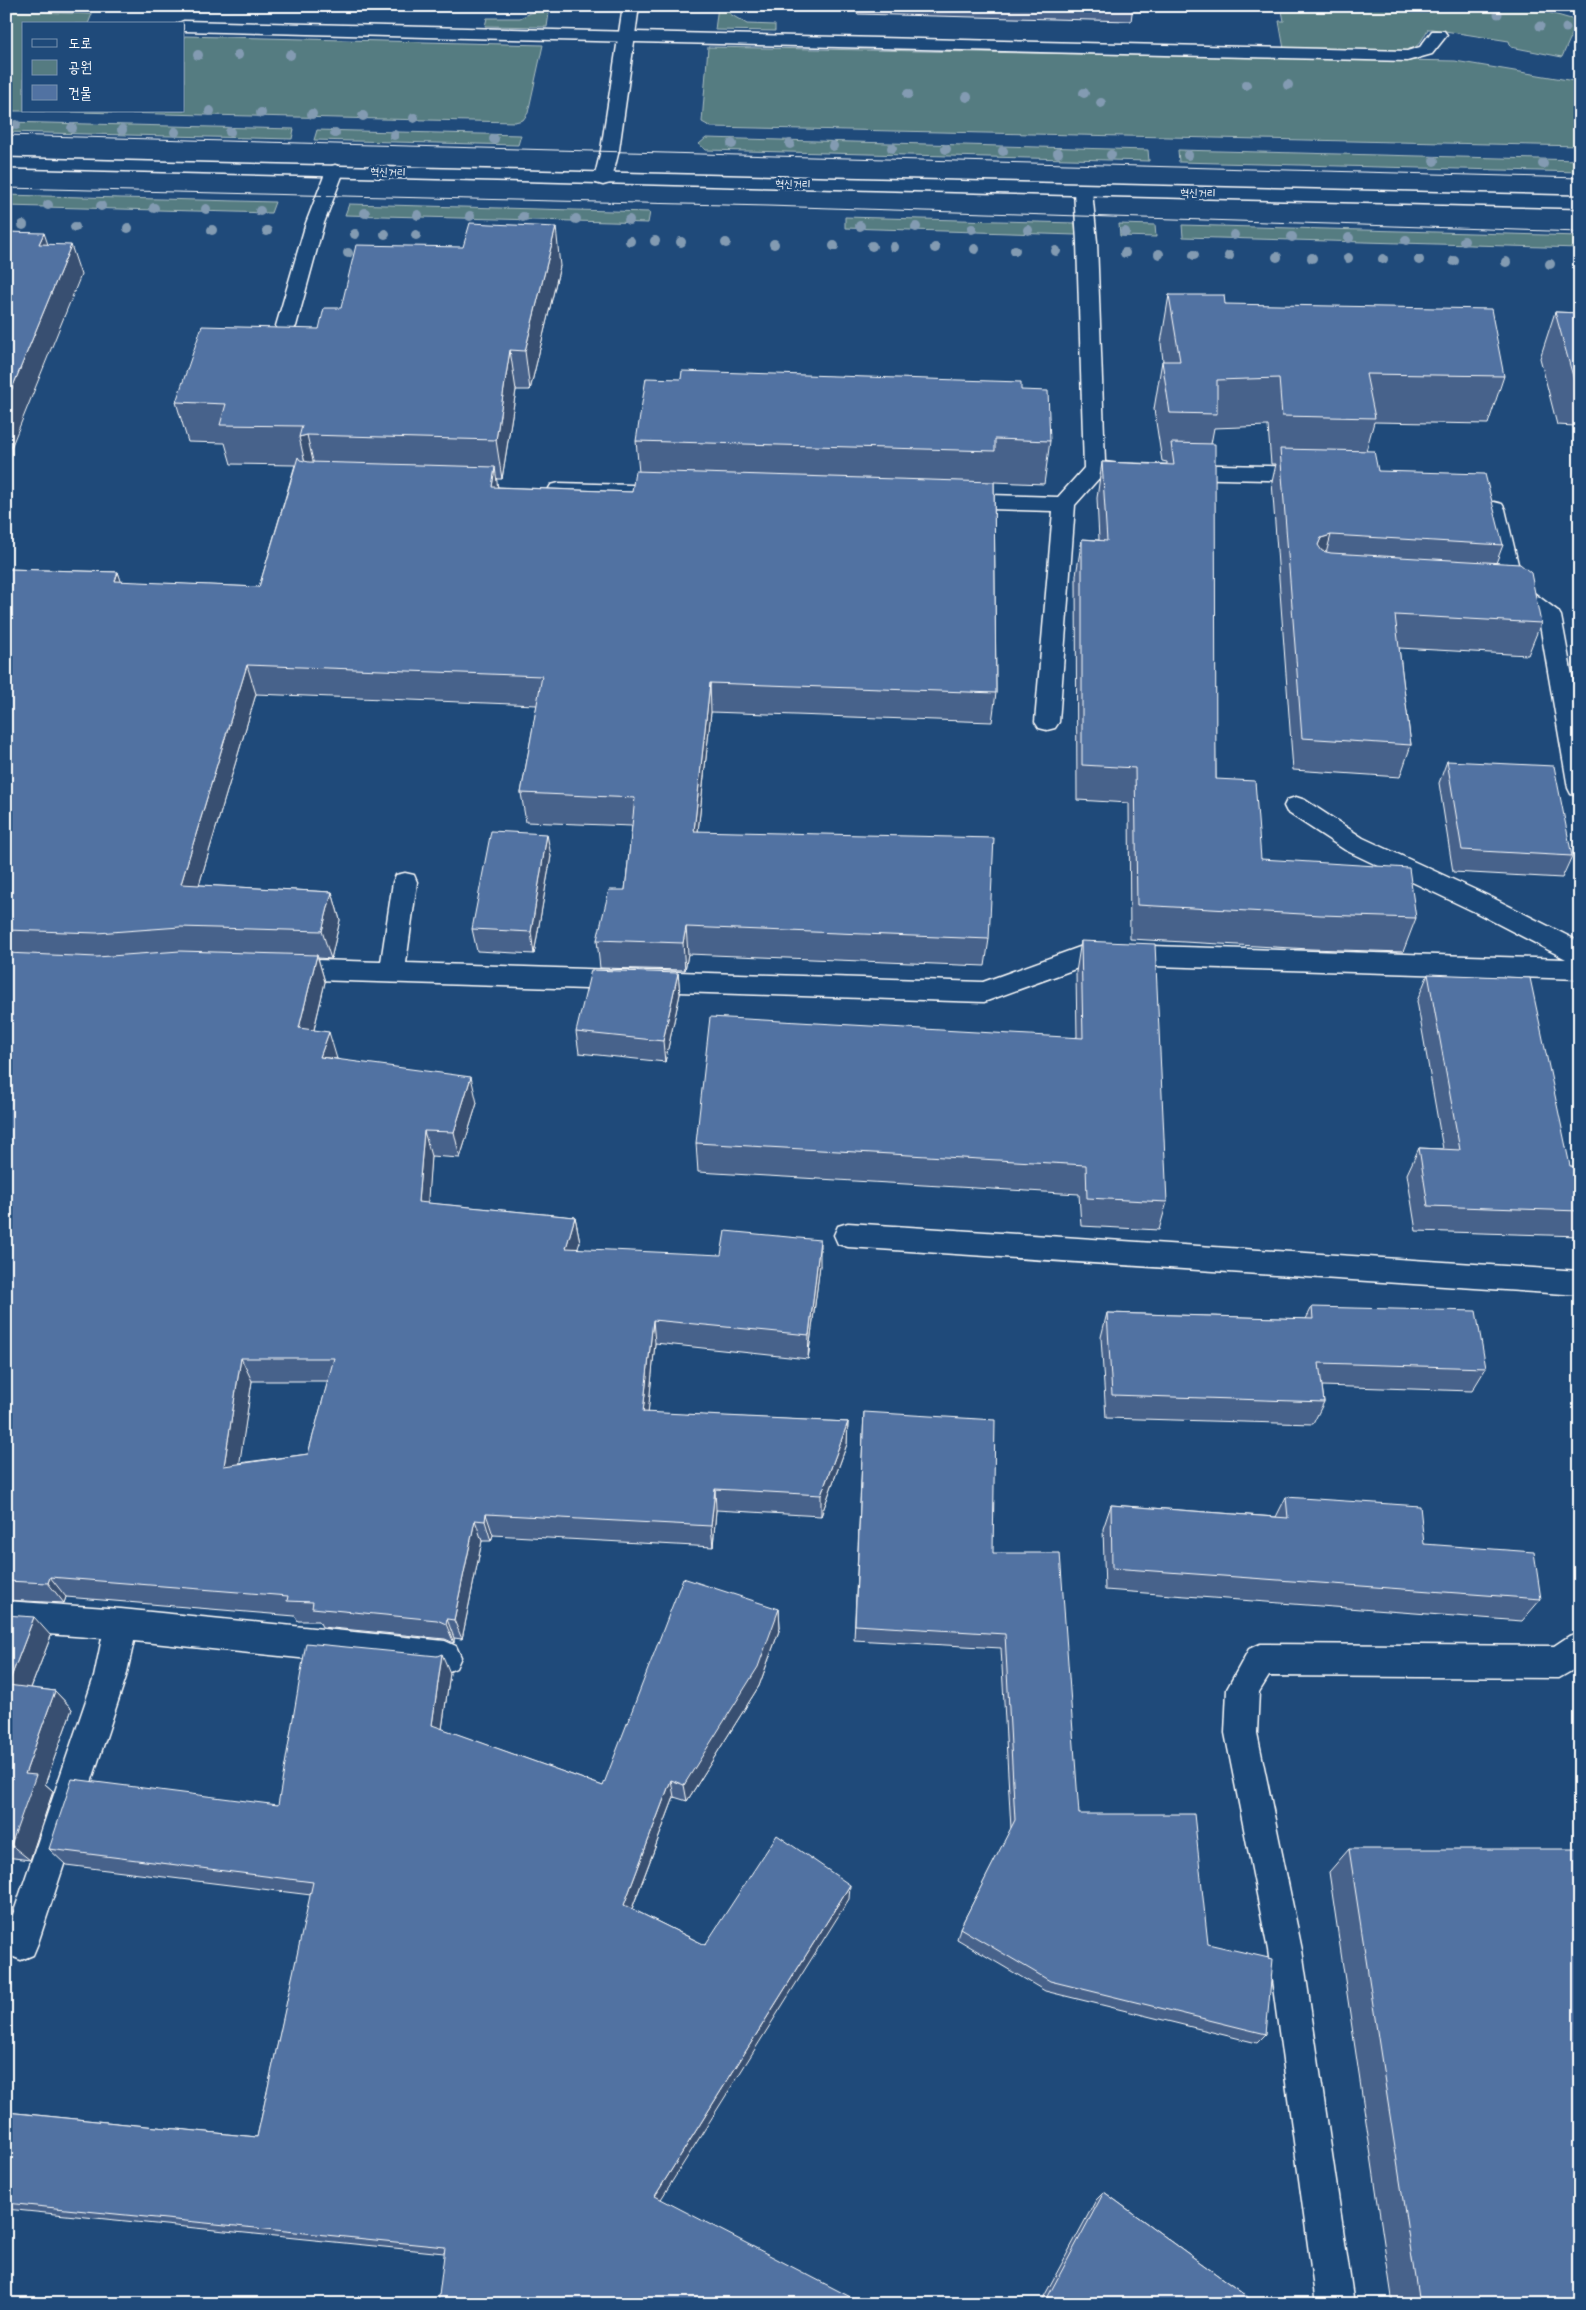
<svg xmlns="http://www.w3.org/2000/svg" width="1586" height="2310" viewBox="0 0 1586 2310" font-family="Pangolin,'Poor Story',sans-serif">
<rect width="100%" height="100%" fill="#1f4a7a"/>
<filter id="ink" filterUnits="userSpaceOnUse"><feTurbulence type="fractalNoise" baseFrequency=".02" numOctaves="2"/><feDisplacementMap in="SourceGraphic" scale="10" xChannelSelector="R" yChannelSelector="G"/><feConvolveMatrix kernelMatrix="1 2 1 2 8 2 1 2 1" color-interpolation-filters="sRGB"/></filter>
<g filter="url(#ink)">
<path fill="#557b81" stroke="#aabdc0" d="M534,6H550L547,27L485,26L487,18H520L533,12Z
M718,6H731L730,14L747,24L775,25V31L715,30Z
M1281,6H1526L1578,21L1562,57L1511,47L1509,41L1432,29H1428C1421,42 1418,49 1404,51L1284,49L1279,21H1284Z
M6,11L92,14L88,24H24V111H6Z
M184,36L543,45L528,113L523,120L515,122L31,111H184Z
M708,47L1455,61L1580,82V146L711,127L702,122Z
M6,122L294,129L292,139L6,132Z
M317,130L521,135L518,145L314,140Z
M706,138L1148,150L1149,161L706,150L699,144Z
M1178,150L1580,160V172L1179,162Z
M6,195L275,202L271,213L6,206Z
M349,204L650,212L648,223L345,215Z
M845,217L1075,223L1076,235L845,228Z
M1119,224L1155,225L1156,237L1120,236Z
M1182,225L1580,236V248L1183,237Z"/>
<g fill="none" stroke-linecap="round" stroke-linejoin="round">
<defs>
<path id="lane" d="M184,21L1407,51L1420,47L1432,31H1444L1447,35L1432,54L1407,61L184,31V24H177Z"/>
<path id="street" d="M623,6H639L619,150L612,179L610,183L603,185L596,183L594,179L601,150Z
M335,165L341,167L344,171L324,223L296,326L293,330L286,332L279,330L276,326L306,223L326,171L329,167Z
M1083,185L1090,187L1092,191L1097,242L1105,462L1119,464L1123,469L1119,474L1101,476L1075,505L1059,722L1055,728L1047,730L1039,728L1035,722L1053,511L957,508L949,506L946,501L949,496L957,494L1058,497L1084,468L1077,242L1074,191L1076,187Z
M1178,464L1312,467L1319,469L1323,474L1319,479L1312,481L1178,478L1171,476L1167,471L1171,466Z
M559,483L669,486L677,488L680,493L677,498L669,500L559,497L551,495L548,490L551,485Z
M1494,502L1502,504L1505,509L1523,585L1558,611L1561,616L1580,719V797L1571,794L1568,788L1539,619L1507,595L1498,592L1495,587L1500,581L1483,509L1486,504Z
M1296,797L1305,800L1363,838L1493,898L1580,942V979L1089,964L984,1002L285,979L276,976L272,969L276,962L285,959L381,962L393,882L396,875L405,873L414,875L417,882L406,963L983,982L1088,944L1566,959L1475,912L1345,850L1287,812L1284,806L1287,800Z
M848,1223L1580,1271V1295L848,1247L838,1244L834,1235L838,1226Z
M6,1601L121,1609L445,1641L456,1646L461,1657L456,1668L445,1673L134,1641L126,1677L38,1943L33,1955L21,1960L9,1955L6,1949V1935L94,1677L102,1638L6,1631Z
M1580,1632V1666L1559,1678L1269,1676L1259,1692L1257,1733L1302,1950L1354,2304H1316L1268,1950L1225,1733L1227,1689L1249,1649L1260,1644L1554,1646L1569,1636Z"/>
<path id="primary" d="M6,158L1580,196V208L6,168Z"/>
</defs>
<use href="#lane" stroke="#fff" stroke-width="3"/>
<use href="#street" stroke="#fff" stroke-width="3"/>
<use href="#primary" stroke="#fff" stroke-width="3"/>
<use href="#lane" fill="#1f4a7a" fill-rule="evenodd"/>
<use href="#street" fill="#1f4a7a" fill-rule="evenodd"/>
<use href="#primary" fill="#1f4a7a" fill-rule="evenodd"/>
<path stroke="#fff" stroke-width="1" d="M6,135L1580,178
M6,188L768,206L1580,232"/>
</g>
<g fill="#839bb2">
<circle cx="1498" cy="14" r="4.5"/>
<circle cx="1540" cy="26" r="4.5"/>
<circle cx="1566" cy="28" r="4.5"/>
<circle cx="198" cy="55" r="5"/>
<circle cx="238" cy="55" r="5"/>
<circle cx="290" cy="55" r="5"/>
<circle cx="1246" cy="85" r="5"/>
<circle cx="1288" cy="85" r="5"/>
<circle cx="1084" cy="93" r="5"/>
<circle cx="908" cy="94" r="5"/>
<circle cx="967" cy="97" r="5"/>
<circle cx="1101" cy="103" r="5"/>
<circle cx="210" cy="111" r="5"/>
<circle cx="261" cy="113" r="5"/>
<circle cx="312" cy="114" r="5"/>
<circle cx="363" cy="116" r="5"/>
<circle cx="414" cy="118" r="5"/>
<circle cx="16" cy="125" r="5"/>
<circle cx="72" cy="128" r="5"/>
<circle cx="122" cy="130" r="5"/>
<circle cx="175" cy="132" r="5"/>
<circle cx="230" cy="132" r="5"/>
<circle cx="335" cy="133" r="5"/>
<circle cx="394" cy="135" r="5"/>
<circle cx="494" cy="139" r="5"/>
<circle cx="732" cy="144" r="5"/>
<circle cx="790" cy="144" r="5"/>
<circle cx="833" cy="146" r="5"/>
<circle cx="892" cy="148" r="5"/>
<circle cx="946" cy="149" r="5"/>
<circle cx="1003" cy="151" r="5"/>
<circle cx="1058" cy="153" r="5"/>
<circle cx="1111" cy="155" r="5"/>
<circle cx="1188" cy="155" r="5"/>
<circle cx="1434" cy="161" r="5"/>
<circle cx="1543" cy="164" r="5"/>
<circle cx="48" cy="205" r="5"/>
<circle cx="101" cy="206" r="5"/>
<circle cx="154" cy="208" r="5"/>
<circle cx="206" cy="209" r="5"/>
<circle cx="260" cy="211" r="5"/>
<circle cx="365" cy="213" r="5"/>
<circle cx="418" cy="215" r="5"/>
<circle cx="470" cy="216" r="5"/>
<circle cx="523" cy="217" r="5"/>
<circle cx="576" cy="219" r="5"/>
<circle cx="629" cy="220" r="5"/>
<circle cx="23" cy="225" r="5"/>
<circle cx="860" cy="226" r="5"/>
<circle cx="75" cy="227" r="5"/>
<circle cx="916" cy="227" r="5"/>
<circle cx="128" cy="228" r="5"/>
<circle cx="972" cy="229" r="5"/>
<circle cx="212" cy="230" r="5"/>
<circle cx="1028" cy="230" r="5"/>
<circle cx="267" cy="231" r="5"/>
<circle cx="1125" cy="232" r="5"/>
<circle cx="355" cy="234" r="5"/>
<circle cx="385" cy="234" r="5"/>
<circle cx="416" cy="235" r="5"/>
<circle cx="1234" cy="235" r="5"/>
<circle cx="1292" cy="237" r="5"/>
<circle cx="1349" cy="238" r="5"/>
<circle cx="1406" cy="240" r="5"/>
<circle cx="630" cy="241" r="5"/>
<circle cx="655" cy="241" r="5"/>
<circle cx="1464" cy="241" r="5"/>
<circle cx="681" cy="242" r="5"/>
<circle cx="726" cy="243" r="5"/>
<circle cx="774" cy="244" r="5"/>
<circle cx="834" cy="246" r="5"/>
<circle cx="872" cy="246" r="5"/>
<circle cx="894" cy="247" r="5"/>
<circle cx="935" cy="248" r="5"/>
<circle cx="975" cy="249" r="5"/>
<circle cx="1015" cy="250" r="5"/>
<circle cx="1056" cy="251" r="5"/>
<circle cx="348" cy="253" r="5"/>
<circle cx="1125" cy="253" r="5"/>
<circle cx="1159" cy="254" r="5"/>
<circle cx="1194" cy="255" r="5"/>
<circle cx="1229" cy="256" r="5"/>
<circle cx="1277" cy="257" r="5"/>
<circle cx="1312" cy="258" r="5"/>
<circle cx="1348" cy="258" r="5"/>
<circle cx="1383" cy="259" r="5"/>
<circle cx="1419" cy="260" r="5"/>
<circle cx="1454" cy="261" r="5"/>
<circle cx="1506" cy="262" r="5"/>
<circle cx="1550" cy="264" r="5"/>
</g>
<path fill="#46628b" stroke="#fff" fill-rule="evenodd" d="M857,6H1133L1131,21L857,14Z
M560,266L530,390H516L502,479H496L498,487L632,492L639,472L636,441L1021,390L1050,441L1044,484L994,482L996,693L992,722L711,712L698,831L989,939L985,966L688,954L685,970L600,968L597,940L625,890L632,826L526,822L521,793L537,705L256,694L199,885L332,892L340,920L331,959L318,958L325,982L314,1030L337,1059L477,1103L460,1158L431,1156L427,1203L575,1217L580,1242L577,1249L820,1265L808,1359L655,1343L648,1413L848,1422L847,1444L821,1516L716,1510L713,1547L493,1535L491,1541H482L462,1639L454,1638V1643L445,1639L322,1627L319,1621H298L295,1616L66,1597L64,1603L6,1600V569L118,572L121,582L259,587L295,465L231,464L225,443L188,442L176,402L319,329L341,308ZM252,1381H328L308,1454L239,1463Z
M1169,295L1225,304L1504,376L1488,424L1374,422L1366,451L1378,471L1503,545L1496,563L1541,623L1528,655L1399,648L1411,745L1400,777L1293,770L1272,482L1276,464H1271L1268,426L1214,428L1211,444L1216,779L1261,859L1416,918L1403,952L1310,949L1130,939L1129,803L1077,800L1076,575L1082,539L1099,540L1097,498L1102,462L1167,464V462L1162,461L1154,409L1162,361H1163L1161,343Z
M1555,312L1580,313V444L1575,426L1557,425L1540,358Z
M1447,761L1572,856L1562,878L1453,872L1439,783Z
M551,856L534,954L477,951L472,929Z
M1081,941L1167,1202L1159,1230L1081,1226L1079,1194L698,1172L696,1143L1077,1037L1076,972Z
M678,973L680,994L665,1062L579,1053L576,1032Z
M1428,974L1570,1166L1580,1167V1236L1416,1231L1407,1174L1419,1148L1443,1149L1417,1001Z
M1312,1307L1486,1368L1472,1391L1322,1386L1324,1402L1313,1424L1106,1418L1101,1337L1107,1313L1306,1319Z
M864,1412L993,1553L1079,1814L1208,1944L1266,2034L1257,2043L1045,1991L957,1939L960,1928L1011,1829L1001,1648L854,1640Z
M1286,1497L1424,1544L1541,1599L1522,1621L1105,1590L1103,1529L1111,1505L1276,1517Z
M779,1609L780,1628L759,1686L687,1801L674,1797L632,1909L705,1945L849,1899L444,2253L6,2209V2112L257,2137L311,1895L66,1865L49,1849L278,1805L450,1673L442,1729L603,1786Z
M6,1615L51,1636L31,1688L55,1691L72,1709L45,1784L53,1791L30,1860L6,1857Z
M1349,1849L1580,2304H1393L1329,1872Z
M1104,2192L1257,2304H1040L1096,2200Z"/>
<path fill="#395071" stroke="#fff" d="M556,227L560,266L530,390L525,351Z
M44,233L54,262L39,244Z
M71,245L81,275L6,460V403Z
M510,350L516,390L502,479L496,440Z
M307,435L316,474L308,476L299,437Z
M495,467L499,497L492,487Z
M1331,535L1322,568L1318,545L1321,538Z
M118,572L128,601L115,581Z
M247,665L256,694L191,912L181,884Z
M710,683L711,712L695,859L694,831Z
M547,834L551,856L534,954L531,932Z
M332,892L340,920L331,959L322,931Z
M686,927L688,954L685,970L683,943Z
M317,955L325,982L308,1055L299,1028Z
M678,973L680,994L665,1062L663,1041Z
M329,1032L337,1059L320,1057Z
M471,1077L477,1103L460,1158L454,1132Z
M424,1131L431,1156L426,1227L418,1202Z
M575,1217L580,1242L570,1273L566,1248Z
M820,1240V1265L808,1359L809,1335Z
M653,1320L655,1343L646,1435L643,1412Z
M241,1358L252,1381L236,1487L224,1466Z
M848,1422L847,1444L821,1516V1495Z
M715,1489L716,1510L713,1547L711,1526Z
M486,1514L493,1535L491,1541L485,1521Z
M475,1520L482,1541L462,1639L454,1620Z
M50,1577L66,1597L64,1603L48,1583Z
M779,1609L780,1628L759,1686L687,1801L684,1785Z
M34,1617L51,1636L25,1703L8,1685Z
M447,1619L454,1638V1643L446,1624Z
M442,1654L450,1673L440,1743L432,1725Z
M55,1691L72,1709L45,1784L53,1791L30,1860L11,1845L25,1774Z
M671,1780L674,1797L628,1919L624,1905Z
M850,1885L849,1899L658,2204L655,2196Z"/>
<path fill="#5172a2" stroke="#fff" fill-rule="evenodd" d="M470,223L556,227L525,351L510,350L496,440L307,435L299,437L302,426L220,425L226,404L176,402L202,326L319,329L324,308H341L356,245L463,247Z
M6,232L44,233L39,244L71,245L6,403Z
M1169,295H1224L1225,304L1491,309L1504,376L1366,374L1375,418L1282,416L1279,378L1217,380V414L1170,413L1162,361H1180Z
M1555,312L1580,313V380H1574Z
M682,371L1021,382V390L1048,391L1050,441L995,439V451L636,441L646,378L681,379Z
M1171,443L1215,444L1216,779L1255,781L1261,859L1409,868L1416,918L1321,915L1137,905L1135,768L1082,765V539L1107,541L1102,462L1174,465Z
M1280,449L1374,451L1378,471L1485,474L1503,545L1331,535L1321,538L1318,545L1322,551L1331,553L1520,564L1531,573L1541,623L1395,615L1411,745L1302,738Z
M298,457L300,460L309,462L495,467L492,487L632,492L635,471L994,482L996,693L710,683L694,831L994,838L989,939L686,927L683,943L597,940L609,890H625L635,798L521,793L542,676L247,665L181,884L332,892L322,931L180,927L97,933L6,930V569L118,572L115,581L259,587Z
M1447,761L1554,766L1572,856L1462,850Z
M491,831L547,834L531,932L472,929Z
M1081,941L1155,944L1167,1202L1087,1198L1086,1165L696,1143L710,1017L1083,1038Z
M180,951L317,955L299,1028L329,1032L320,1057L471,1077L454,1132L424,1131L418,1202L575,1217L566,1248L721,1255L725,1231L820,1240L809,1335L653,1320L643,1412L848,1422L821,1495L715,1489L711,1526L486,1514L485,1521L475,1520L454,1620L447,1619L446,1624L437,1620L312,1608L313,1602L287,1601L288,1596L50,1577L48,1583L6,1581V953L97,957ZM241,1358H334L308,1454L224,1466Z
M591,970L678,973L663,1041L576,1032Z
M1428,974L1530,978L1570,1166L1580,1167V1211L1428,1206L1419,1148L1460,1150Z
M1312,1307L1476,1311L1486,1368L1319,1363L1324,1402L1112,1395L1107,1313L1313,1319Z
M864,1412L995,1420L993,1553H1060L1079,1814H1194L1208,1944L1273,1959L1266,2034L1050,1981L960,1928L1015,1820L1005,1634L855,1625Z
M1286,1497L1420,1506L1424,1544L1534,1552L1541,1599L1112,1568L1111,1505L1288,1518Z
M683,1578L779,1609L758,1667L684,1785L671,1780L624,1905L705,1945L777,1835L850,1885L655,2196L864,2304H438L445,2247L6,2203V2112L257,2137L313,1882L49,1849L72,1779L278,1805L306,1643L437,1656L442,1654L432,1725L603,1786Z
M6,1615L34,1617L8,1685L55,1691L25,1774L36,1775L11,1845L6,1844Z
M1349,1849H1580V2304H1419Z
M1104,2192L1257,2304H1044Z"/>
</g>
<g text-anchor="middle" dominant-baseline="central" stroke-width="5" stroke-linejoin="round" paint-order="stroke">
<g font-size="11" fill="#fff" stroke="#1f4a7a">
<text transform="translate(388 172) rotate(2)">혁신거리</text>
<text transform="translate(793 184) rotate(1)">혁신거리</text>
<text transform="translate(1198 193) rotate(1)">혁신거리</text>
</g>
</g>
<rect width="1586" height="2310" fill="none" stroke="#1f4a7a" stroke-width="25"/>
<rect x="12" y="12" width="1561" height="2285" fill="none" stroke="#fff" stroke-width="2" filter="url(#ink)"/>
<rect x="22" y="22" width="162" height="90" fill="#1f4a7a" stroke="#7992af"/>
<rect x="32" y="39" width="25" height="8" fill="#1f4a7a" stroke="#7992af"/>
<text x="68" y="48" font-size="15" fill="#ffffff">도로</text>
<rect x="32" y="60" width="25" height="15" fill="#557b81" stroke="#7992af"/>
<text x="68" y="72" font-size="15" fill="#ffffff">공원</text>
<rect x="32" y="85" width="25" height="15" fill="#5172a2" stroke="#7992af"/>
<text x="68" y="98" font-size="15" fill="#ffffff">건물</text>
</svg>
